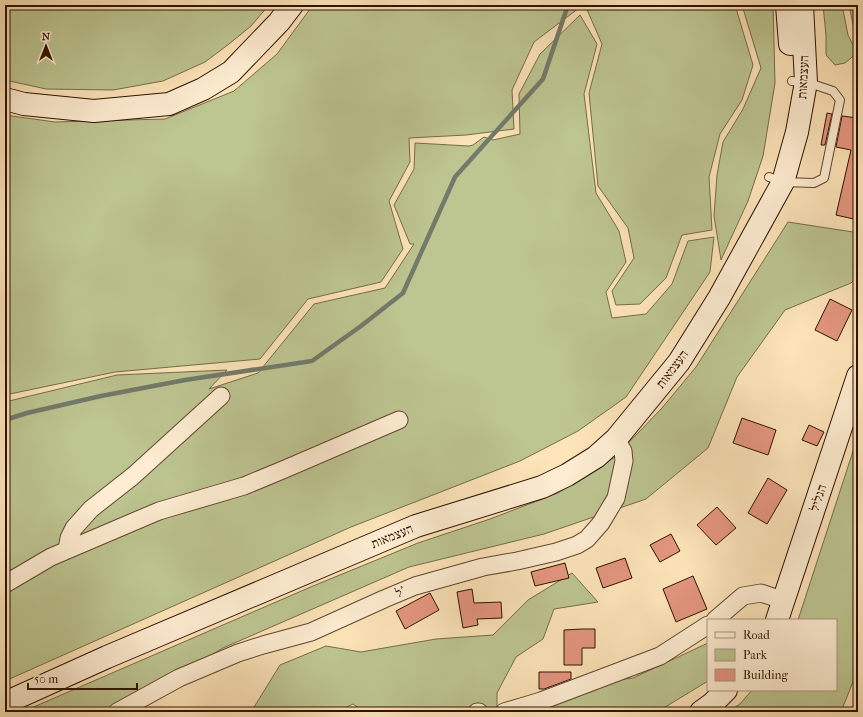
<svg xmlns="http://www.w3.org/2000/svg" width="863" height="717" viewBox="0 0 863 717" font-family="'IM FELL French Canon','Frank Ruhl Libre',serif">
<rect width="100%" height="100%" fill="#fde4b9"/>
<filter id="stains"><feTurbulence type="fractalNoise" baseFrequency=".005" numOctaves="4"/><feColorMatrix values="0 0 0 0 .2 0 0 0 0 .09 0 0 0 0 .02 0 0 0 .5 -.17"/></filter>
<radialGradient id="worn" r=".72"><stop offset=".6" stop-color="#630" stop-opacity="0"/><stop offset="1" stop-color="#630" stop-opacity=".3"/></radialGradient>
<path fill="#bdc591" stroke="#766c48" d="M5,5H46L52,9L57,5L185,6L195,5H269L251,26L229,44L205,62L163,81L113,90L46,89L5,80Z
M313,5H583L534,42L512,90L514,129L466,135L409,138L410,162L389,201L403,249L381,282L308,299L260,359L115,372L5,395V115L55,122L165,119L234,91L277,54Z
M585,5H735L753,65L742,100L720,134L709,177L712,230L682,235L666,278L640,304L616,305L612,291L634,258L628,228L598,186L589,93L602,44Z
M742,5H773L775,83L763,156L748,201L721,260L714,216L717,175L723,142L743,109L761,68Z
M823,5H842L848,35L857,53L845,63L835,65L826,55V35Z
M849,5H858V43L856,39Z
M580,15L597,44L584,94L596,193L619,231L626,262L606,292L612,318L646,314L672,284L688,241L714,237L710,272L626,397L578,431L520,461L351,527L5,681V402L117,375L227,370L209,389L258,373L314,304L385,288L414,244H410L394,205L414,169L415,143L469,146L473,145L484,137L493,140L520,134L519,94L540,54Z
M788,222L853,232L858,228V276L851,283L785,310L737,377L708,448L646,499L544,534L409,567L223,648L140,698L136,712H22L313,586L418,543L490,519L558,493L615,457L662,408L696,367Z
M858,436V672L856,674L841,712H727L740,704L752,690H836V620H798Z
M572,573L598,602L554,609L543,639L516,657L497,693V709L599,682L633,678L708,643V681L657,712H365L353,704L337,712H251L280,665L326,646L361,652L436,639L493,635L528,600Z"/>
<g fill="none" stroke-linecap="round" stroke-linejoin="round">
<path stroke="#727a6a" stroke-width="4.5" d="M5,420L27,413L101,396L185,380L312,361L361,326L403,293L455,177L543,79L568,5"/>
</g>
<path fill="#e49680" stroke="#2e1200" d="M827,113L832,114L825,145H821Z
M842,116L858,118V220L836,215L851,150L836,147Z
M830,299L852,310L837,341L815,330Z
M742,418L776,430L768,455L733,443Z
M809,425L824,432L817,446L802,440Z
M768,478L787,490L767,524L748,513Z
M717,507L736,528L716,545L697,525Z
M671,534L680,551L660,562L650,545Z
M625,558L632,578L603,588L596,568Z
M565,563L569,578L535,586L531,572Z
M693,576L707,609L676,622L663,589Z
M472,589L474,603L501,602L502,618L477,619L478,625L463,628L457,592Z
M430,593L439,610L405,629L396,611Z
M582,629H595V648H582V665H564V630Z
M539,672H571V679L544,689H539Z"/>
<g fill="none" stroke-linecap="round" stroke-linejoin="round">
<defs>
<path id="lane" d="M769,177L783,182L814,183L824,178L840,100L833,91L806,82L792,81"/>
<path id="street" d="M67,550L69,538L74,528L91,509L133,476L221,396
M5,584L51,557L126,525L159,511L244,486L285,469L399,420
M715,620L743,596L761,593L785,601
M117,712L179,678L238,653L263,645L311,632L342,618L384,599L415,586L483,567L517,561L556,552L577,545L587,539L601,523L616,498L624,461L623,451L616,439
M477,712H479
M504,712L541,701L660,656L708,625"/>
<path id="secondary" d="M787,5L790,44
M5,99L24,104L94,111L169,104L203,89L231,72L279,22L292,5
M777,620L858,376
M5,703L107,657L416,526L542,487L567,475L596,457L616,439L679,362L719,298L783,182L797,132L806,82L802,5
M701,712L712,704L726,690"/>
</defs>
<use href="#lane" stroke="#62462e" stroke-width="10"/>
<use href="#street" stroke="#62462e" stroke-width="19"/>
<use href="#secondary" stroke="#2e1200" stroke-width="24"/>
<use href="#lane" stroke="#feedd2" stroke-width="8"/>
<use href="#street" stroke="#feedd2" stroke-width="17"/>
<use href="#secondary" stroke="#feedd2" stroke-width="22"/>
</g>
<g text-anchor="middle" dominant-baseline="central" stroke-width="4" stroke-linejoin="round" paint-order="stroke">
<g font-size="13" fill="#2e1200" stroke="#feedd2">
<text transform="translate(803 77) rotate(-87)">העצמאות</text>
<text transform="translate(672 369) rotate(-53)">העצמאות</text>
<text transform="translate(818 498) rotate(-72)">הגליל</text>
<text transform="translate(392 536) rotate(-22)">העצמאות</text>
<text transform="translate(400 592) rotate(-22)">ל'</text>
</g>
</g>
<rect width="863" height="717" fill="none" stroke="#fde4b9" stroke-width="20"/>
<rect x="6" y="6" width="851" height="705" fill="none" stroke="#2e1200" stroke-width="2"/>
<rect x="10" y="10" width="843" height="697" fill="none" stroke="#2e1200"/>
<rect x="707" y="619" width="130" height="72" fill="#feedd2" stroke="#ab957e"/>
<rect x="715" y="632" width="20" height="6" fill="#feedd2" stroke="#ab957e"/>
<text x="743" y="639" font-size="12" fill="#2e1200">Road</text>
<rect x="715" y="649" width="20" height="12" fill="#bdc591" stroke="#ab957e"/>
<text x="743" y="659" font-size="12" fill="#2e1200">Park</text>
<rect x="715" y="669" width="20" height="12" fill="#e49680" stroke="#ab957e"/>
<text x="743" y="679" font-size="12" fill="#2e1200">Building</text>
<g transform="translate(46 46)" stroke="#feedd2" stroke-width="3" paint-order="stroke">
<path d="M0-3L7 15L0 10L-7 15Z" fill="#2e1200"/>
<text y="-6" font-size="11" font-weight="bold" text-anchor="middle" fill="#2e1200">N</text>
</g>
<path d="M28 683v6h109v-6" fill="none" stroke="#2e1200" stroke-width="2"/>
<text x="34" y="683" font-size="12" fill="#2e1200" stroke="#feedd2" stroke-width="3" paint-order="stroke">50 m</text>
<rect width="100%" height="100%" filter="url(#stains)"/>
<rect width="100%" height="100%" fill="url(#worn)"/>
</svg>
